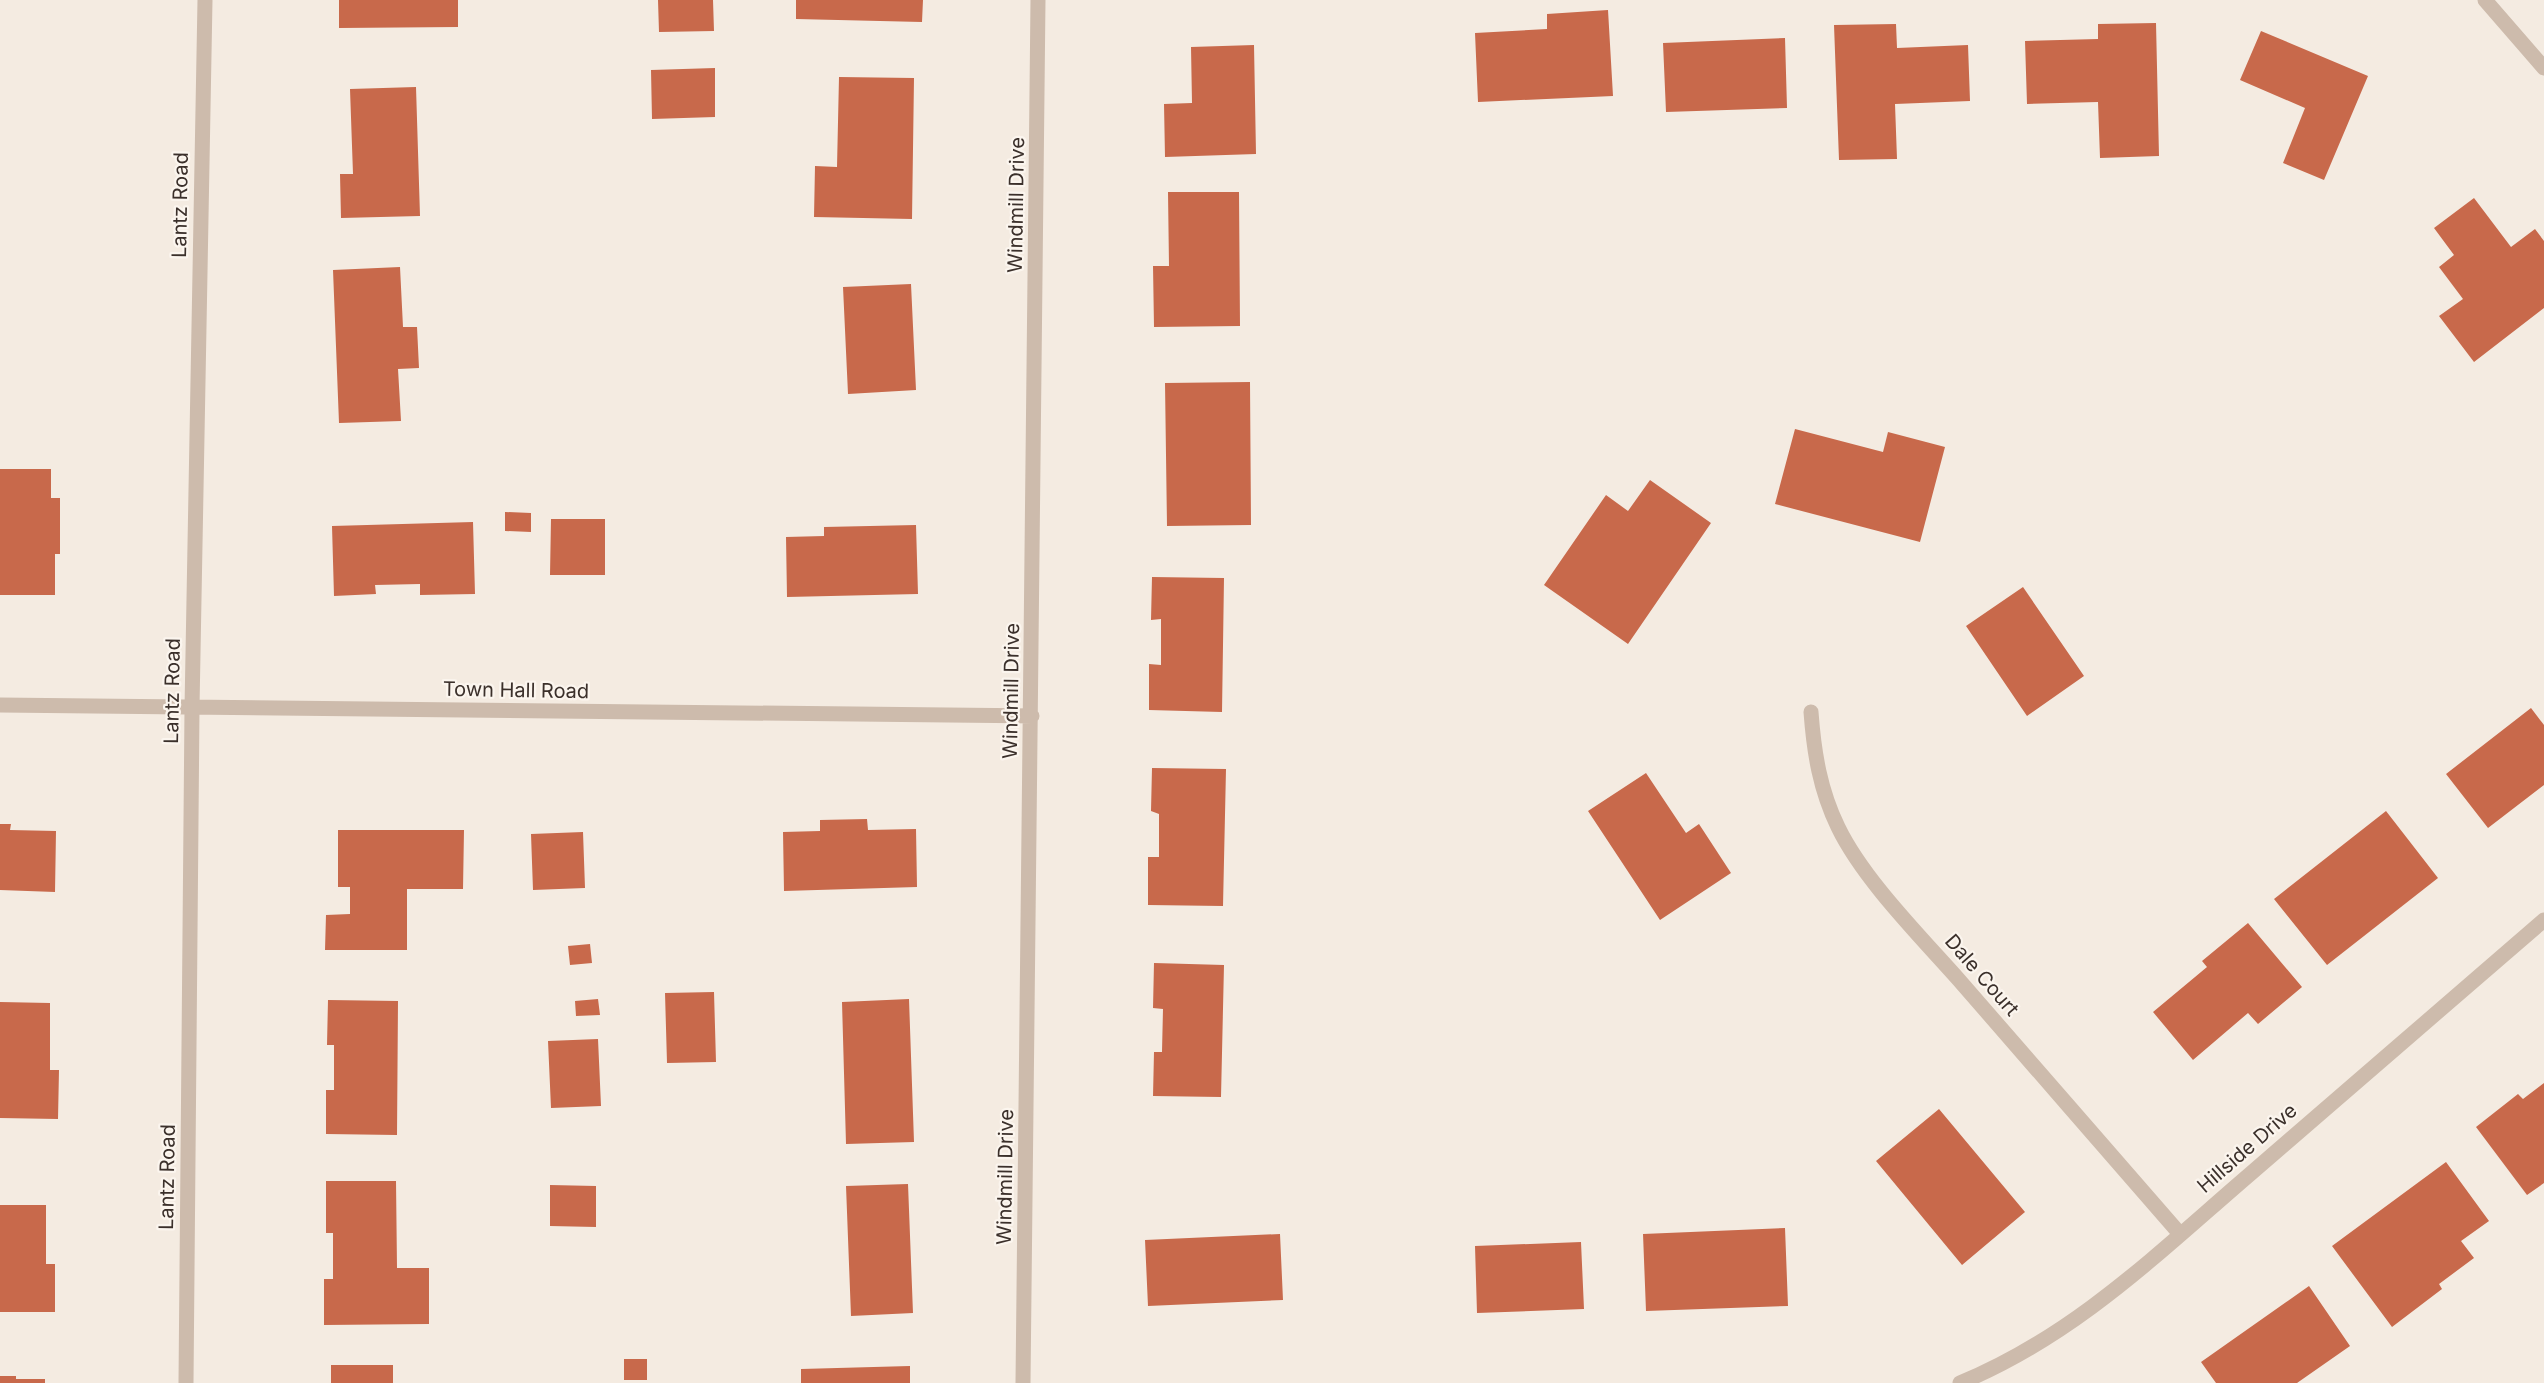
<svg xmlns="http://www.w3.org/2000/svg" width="2544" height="1383" viewBox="0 0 2544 1383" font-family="Inter,sans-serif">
<rect width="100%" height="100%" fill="#f4ebe1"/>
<path fill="#c8694b" d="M339,0H458V27L339,28Z
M658,0H713L714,31L659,32Z
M796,0H923L922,22L796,19Z
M1608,10L1613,96L1478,102L1475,33L1547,29V14Z
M2156,23L2159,156L2100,158L2098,102L2027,104L2025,41L2098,39V24Z
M1896,24L1897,48L1968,45L1970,101L1895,104L1897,159L1839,160L1834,25Z
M2261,31L2368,76L2324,180L2283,163L2305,108L2240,80Z
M1785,38L1787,108L1666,112L1663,43Z
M1254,45L1256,154L1165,157L1164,104L1192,103L1191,47Z
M715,68V117L652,119L651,70Z
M839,77L914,78L912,219L814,217L815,166L837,167Z
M416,87L420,216L341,218L340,174H353L350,89Z
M1168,192H1239L1240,326L1154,327L1153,266H1169Z
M2474,198L2511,247L2535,229L2544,241V308L2474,362L2439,316L2463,299L2439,267L2454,255L2434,228Z
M400,267L403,327H417L419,368L398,369L401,421L339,423L333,270Z
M911,284L916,390L848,394L843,287Z
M1250,382L1251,525L1167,526L1165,383Z
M1795,429L1883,452L1888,432L1945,447L1920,542L1775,504Z
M0,469H51V498H60V554H55V595H0Z
M1650,480L1711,523L1628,644L1544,585L1606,495L1628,511Z
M505,512L531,513V532L505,531Z
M551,519H605V575H550Z
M473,522L475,594L420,595V584L375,585L376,594L334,596L332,526Z
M916,525L918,594L787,597L786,537L824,536V527Z
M1152,577L1224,578L1222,712L1149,710V664L1161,665V619L1151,620Z
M2023,587L2084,676L2027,716L1966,626Z
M2531,708L2544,725V785L2488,828L2446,774Z
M1152,768L1226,769L1223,906L1148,905V857H1159V814L1151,811Z
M1646,773L1686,833L1699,824L1731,873L1660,920L1588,811Z
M2386,811L2438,878L2327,965L2274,899Z
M867,819L868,830L916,829L917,887L784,891L783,832L820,831V820Z
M0,824H11L10,830L56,831L55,892L0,890Z
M338,830H464L463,889H407V950H325L326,915L350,914V887H338Z
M583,832L585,888L533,890L531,834Z
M2248,923L2302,987L2258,1024L2248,1013L2193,1060L2153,1012L2207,967L2202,961Z
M590,944L592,963L570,965L568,946Z
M1154,963L1224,965L1221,1097L1153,1096L1154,1052H1162L1163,1009L1153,1008Z
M714,992L716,1062L667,1063L665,993Z
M598,999L600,1015L576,1016L575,1001Z
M909,999L914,1142L846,1144L842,1002Z
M328,1000L398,1001L397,1135L326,1134V1090H334V1045H327Z
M0,1002L50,1003V1070H59L58,1119L0,1118Z
M598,1039L601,1106L551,1108L548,1041Z
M2544,1083V1183L2527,1195L2476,1127L2518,1094L2523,1099Z
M1939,1109L2025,1212L1962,1265L1876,1161Z
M2446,1162L2489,1221L2461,1241L2474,1258L2439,1284L2442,1289L2392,1327L2332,1246Z
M326,1181H396L397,1268H429V1324L324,1325V1279H333V1233H326Z
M908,1184L913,1313L851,1316L846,1186Z
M550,1185L596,1186V1227L550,1226Z
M0,1205H46V1264H55V1312H0Z
M1785,1228L1788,1306L1646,1311L1643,1234Z
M1280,1234L1283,1300L1148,1306L1145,1240Z
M1581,1242L1584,1309L1477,1313L1475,1246Z
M2309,1286L2350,1346L2297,1383H2216L2201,1362Z
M624,1359H647V1380H624Z
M331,1365H393V1383H331Z
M910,1366V1383H801V1369Z
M0,1376H16V1379H45V1383H0Z"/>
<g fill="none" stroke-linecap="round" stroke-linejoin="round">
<path stroke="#cdbbac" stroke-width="15" d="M2485,0L2544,68
M0,705L1032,716
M1811,712C1814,753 1820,790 1838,827C1863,879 1920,936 1959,980C2033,1065 2106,1149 2180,1234
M186,1383L192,708L205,0
M1023,1383L1038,0
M1960,1383C2074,1336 2157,1254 2249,1175C2347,1090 2446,1005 2544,920"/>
</g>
<g text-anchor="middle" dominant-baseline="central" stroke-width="4.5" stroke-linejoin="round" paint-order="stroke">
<g font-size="20" fill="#3b302b" stroke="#fbf5ee">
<text transform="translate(180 205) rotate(-89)">Lantz Road</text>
<text transform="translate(1016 205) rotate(-89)">Windmill Drive</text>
<text transform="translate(516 690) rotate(1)">Town Hall Road</text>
<text transform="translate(172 691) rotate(-89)">Lantz Road</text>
<text transform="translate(1011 691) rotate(-89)">Windmill Drive</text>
<text transform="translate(1982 975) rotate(49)">Dale Court</text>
<text transform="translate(2247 1148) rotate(-41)">Hillside Drive</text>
<text transform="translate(167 1177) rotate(-89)">Lantz Road</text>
<text transform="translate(1005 1177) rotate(-89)">Windmill Drive</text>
</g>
</g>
</svg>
